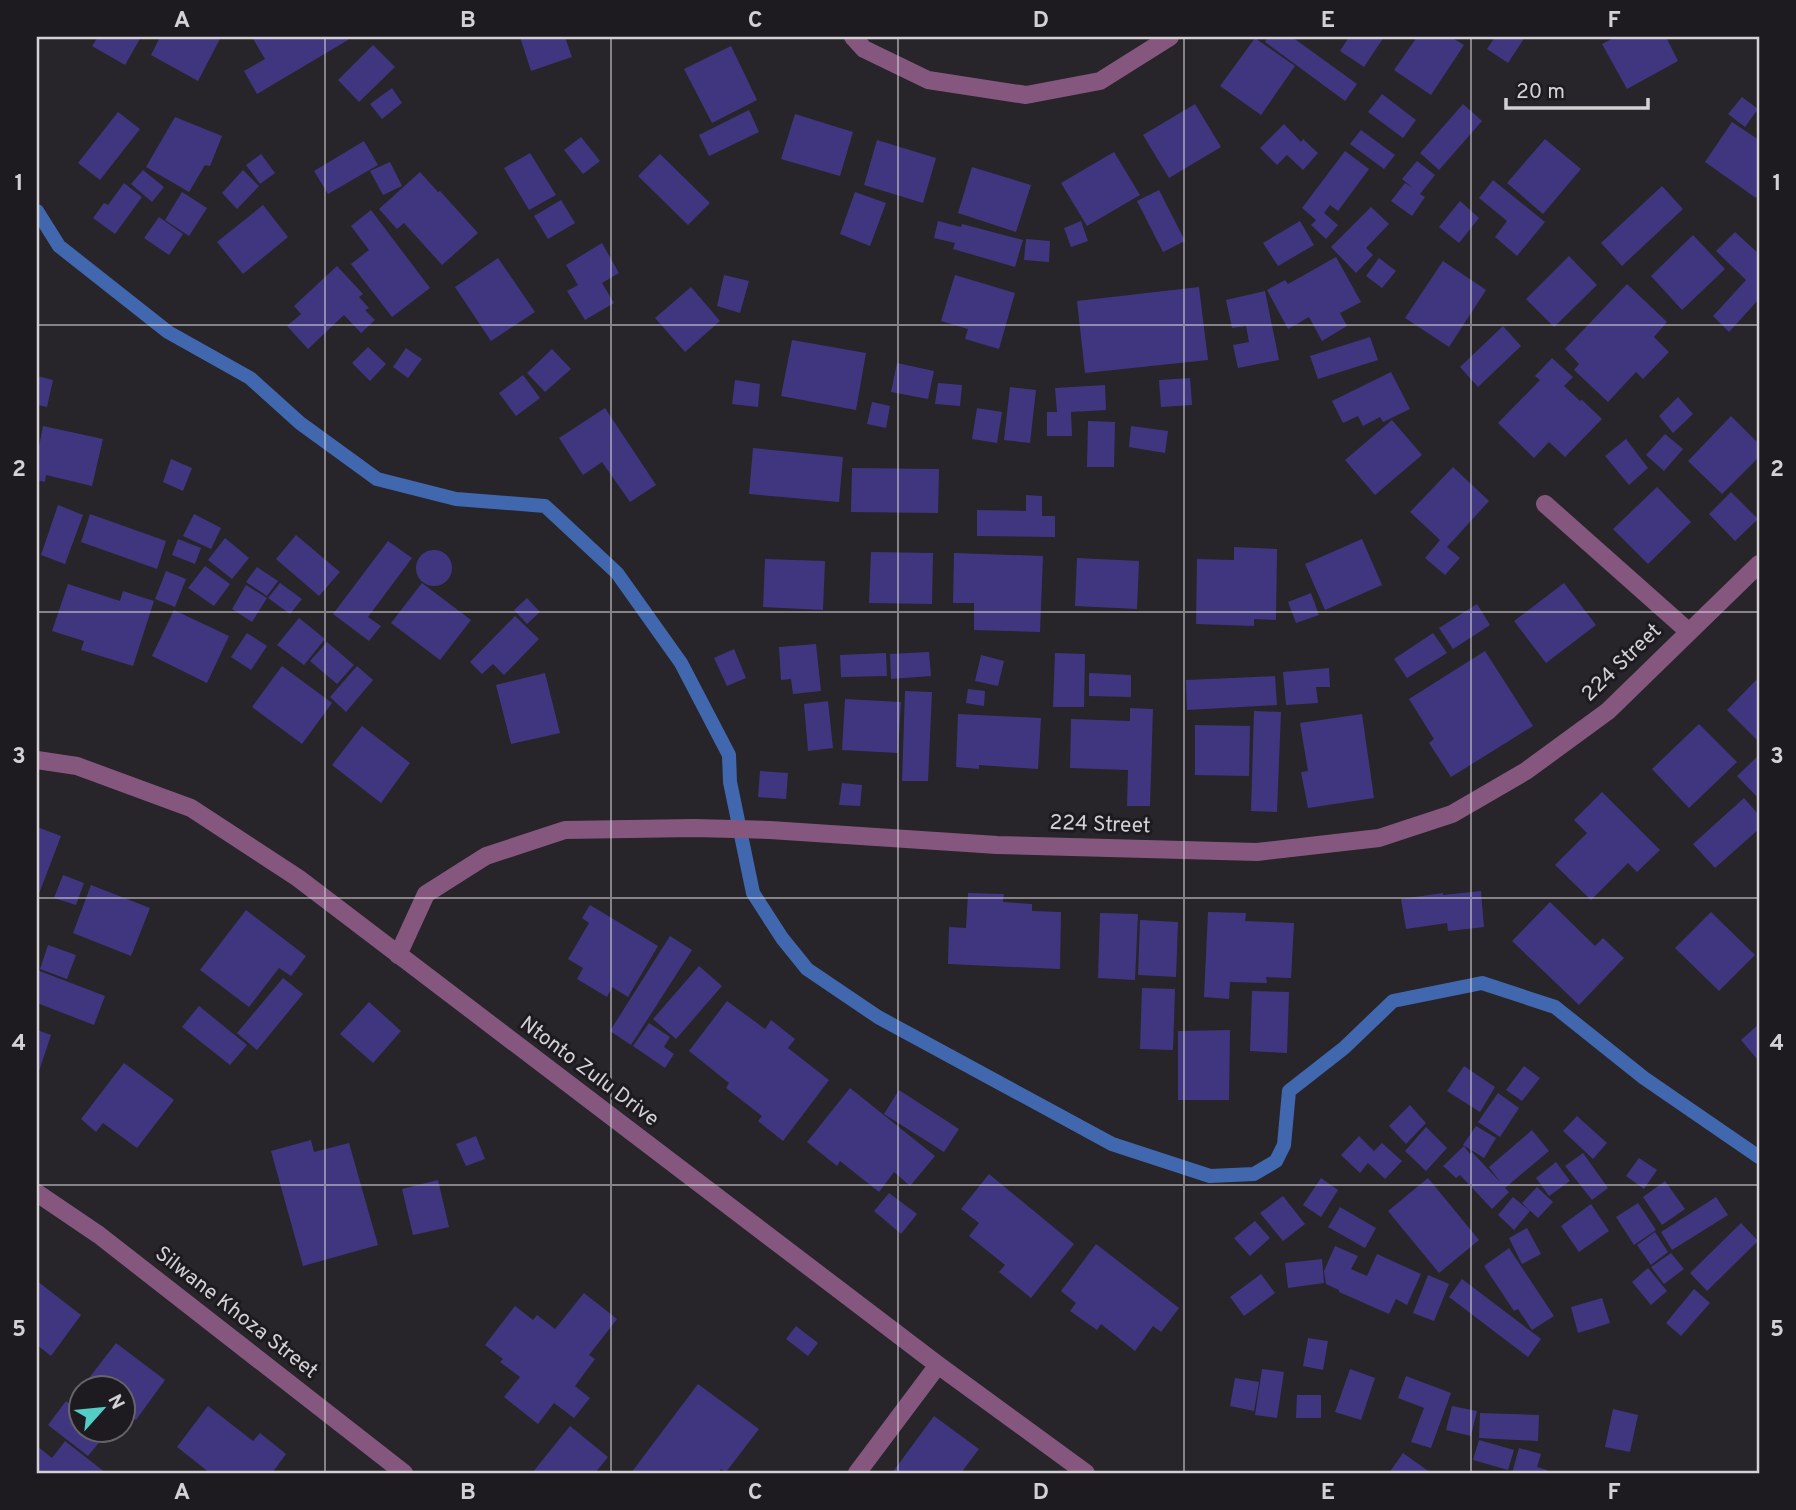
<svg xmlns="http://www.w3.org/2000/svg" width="1796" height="1510" viewBox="0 0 1796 1510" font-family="Overpass,sans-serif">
<rect width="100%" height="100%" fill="#27242a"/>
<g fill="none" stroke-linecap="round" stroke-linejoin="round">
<path stroke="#4168af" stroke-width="14" d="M37,211L59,246L168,332L250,378L300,423L377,479L456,499L545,506L617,573L681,663L729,755L730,782L753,893L782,938L807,969L878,1017L1112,1144L1210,1176L1254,1174L1276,1161L1284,1145L1289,1091L1344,1048L1393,1001L1482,983L1555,1007L1644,1078L1759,1157"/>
</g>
<path fill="#403680" d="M98,37H141L125,65L92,46Z
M160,37H221L198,81L151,55Z
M252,37H347L348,40L257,94L244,71L265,59Z
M520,37H565L572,57L531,71Z
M1268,37H1292L1357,84L1345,101L1265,42Z
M1349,37H1384L1364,67L1340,51Z
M1417,37H1451L1464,45L1431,95L1394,70Z
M1495,37H1525L1508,63L1487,49Z
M1615,37H1666L1678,61L1627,89L1602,44Z
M1255,38L1295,66L1261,115L1220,86Z
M373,45L395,67L359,102L338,80Z
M731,46L757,100L712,123L684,69Z
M392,88L402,103L382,119L370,104Z
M1382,94L1416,120L1403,138L1368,112Z
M1742,97L1758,109L1745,127L1728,114Z
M1195,104L1221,147L1169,178L1143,135Z
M1463,104L1482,121L1439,170L1420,153Z
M749,110L759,132L709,156L699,135Z
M118,112L140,129L100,180L78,163Z
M795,114L853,132L840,176L781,159Z
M175,117L222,136L210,166L205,165L189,192L146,167Z
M1732,122L1759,140V193L1756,198L1705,162Z
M1284,124L1301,142L1303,139L1318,153L1303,170L1287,155L1277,165L1260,148Z
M1361,130L1395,155L1384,169L1350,144Z
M581,137L600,161L583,174L564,150Z
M1545,139L1581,169L1543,214L1507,183Z
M877,140L936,158L923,203L864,185Z
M364,141L378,165L328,194L314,171Z
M1345,151L1369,169L1338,211L1330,205L1324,213L1338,225L1326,239L1311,225L1316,220L1302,208Z
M1114,152L1140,195L1087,226L1061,183Z
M530,153L556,195L529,210L504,168Z
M261,154L275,173L260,184L246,165Z
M660,154L710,203L688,225L638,176Z
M1417,161L1435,175L1420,194L1425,197L1412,216L1391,201L1405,183L1413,188L1402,179Z
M390,162L402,186L383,195L370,171Z
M972,167L1031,185L1016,232L958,213Z
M143,170L164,187L152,202L131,184Z
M243,170L259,186L237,209L222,193Z
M420,172L438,192L440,191L478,233L442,265L404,223L397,229L379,209Z
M1493,180L1545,222L1517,256L1495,237L1507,221L1479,198Z
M124,183L142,197L115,234L93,218L104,203L108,205Z
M1662,186L1683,209L1622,266L1601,243Z
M1159,190L1185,241L1163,252L1137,201Z
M182,192L207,208L189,236L165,220Z
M855,192L886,203L870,246L840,234Z
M561,200L575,223L548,239L534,216Z
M1460,201L1479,218L1459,243L1439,227Z
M263,205L288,237L243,274L217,242Z
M1371,207L1389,224L1366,248L1373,255L1356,273L1331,247Z
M371,210L430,288L392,317L351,264L369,250L351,226Z
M159,217L183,234L169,255L144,238Z
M938,221L961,227L962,224L1023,240L1015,267L953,249L955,243L934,238Z
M1081,221L1088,241L1071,247L1064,228Z
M1300,221L1314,245L1278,266L1263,243Z
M1735,232L1759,254V299L1729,332L1713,316L1746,280L1716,251Z
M1693,235L1725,269L1682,310L1651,276Z
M1026,239L1050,241L1049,262L1024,260Z
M602,243L619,273L602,283L614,303L585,320L567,291L578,285L566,265Z
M1569,256L1597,285L1554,327L1526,299Z
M1336,257L1361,302L1340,313L1347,326L1322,341L1309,317L1288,329L1267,290L1285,280L1288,284Z
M498,258L535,312L491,341L455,287Z
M1379,258L1396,271L1382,288L1366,276Z
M1443,261L1486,290L1449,347L1405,318Z
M337,266L363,294L359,297L369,308L365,310L375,320L361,333L344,315L308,349L287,326L301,314L294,306Z
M724,275L749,281L740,313L717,306Z
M955,275L1015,293L999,349L965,339L968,329L941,321Z
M1627,284L1667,322L1654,337L1669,352L1643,379L1636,372L1608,402L1574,370L1579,364L1565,349Z
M691,287L720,321L685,352L655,318Z
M1199,287L1208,360L1085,373L1077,301Z
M1265,291L1279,360L1238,368L1233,345L1249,342L1246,326L1232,328L1226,300Z
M1503,326L1521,346L1478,387L1460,367Z
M1370,337L1378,360L1318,379L1310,356Z
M792,340L866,353L856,410L781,396Z
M368,347L386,364L370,381L352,363Z
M406,348L422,359L408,378L393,367Z
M552,349L571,369L545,392L527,373Z
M1552,358L1573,377L1564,386L1580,401L1582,400L1602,419L1565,457L1549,442L1534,458L1498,423L1540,380L1535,376Z
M897,363L934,371L928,399L891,392Z
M1391,372L1410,409L1383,422L1380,417L1363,426L1358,416L1343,423L1332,401Z
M523,375L540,398L516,416L499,393Z
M37,376L53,380L47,407L37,405Z
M1190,378L1192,405L1161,407L1159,380Z
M735,380L760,384L758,407L732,404Z
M938,383L962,385L960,406L935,404Z
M1105,385L1106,410L1071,412L1072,436H1047V412H1057L1055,388Z
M1010,387L1036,390L1030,443L1004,440Z
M1678,397L1693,414L1673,433L1659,416Z
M872,402L890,406L886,428L867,424Z
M605,408L656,485L630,502L602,462L583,475L559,438Z
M977,408L1002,412L997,443L972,439Z
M1731,416L1759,444V457L1722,494L1688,461Z
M1392,420L1422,455L1375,495L1345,460Z
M1088,421L1115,422L1114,467H1087Z
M43,426L103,439L92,486L46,475L45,482L37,480V457Z
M1131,426L1168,431L1165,453L1129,447Z
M1665,434L1683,449L1664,471L1646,455Z
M1626,439L1648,468L1629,485L1605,456Z
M753,448L843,457L839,502L749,494Z
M171,459L192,468L183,491L163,482Z
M1453,467L1489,501L1447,547L1460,558L1445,575L1425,558L1440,540L1410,512Z
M852,468L939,469L938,513L851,512Z
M1657,487L1691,522L1648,564L1613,529Z
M1731,492L1758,519L1735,541L1709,514Z
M1026,495L1042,496V516H1055V537L977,536V510L1026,511Z
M58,505L83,515L65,564L41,555Z
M90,514L166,541L157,569L81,542Z
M194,514L221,528L211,549L183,536Z
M296,535L340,572L319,596L276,559Z
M225,538L249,558L232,579L208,560Z
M178,539L201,548L195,564L172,555Z
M1362,539L1382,585L1325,610L1305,564Z
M388,541L412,558L368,617L381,626L369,641L333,614Z
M1234,547L1277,549L1276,620L1254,619V626L1196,624L1197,559L1234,560Z
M416 568a18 18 0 1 1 36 0a18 18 0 1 1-36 0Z
M871,552L933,553L932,604L869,603Z
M954,553L1043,556L1040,632L974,630V603H953Z
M1077,558L1139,561L1137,609L1075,606Z
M765,559L825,561L823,610L763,607Z
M205,566L230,584L214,606L188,588Z
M257,567L278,581L267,596L246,582Z
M166,571L186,579L175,607L155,599Z
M280,583L302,599L290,614L268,598Z
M422,583L471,620L440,660L391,623Z
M1564,583L1596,625L1546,663L1514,621Z
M68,584L120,601L123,591L154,601L133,666L81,650L84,641L52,631Z
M246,585L267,598L252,622L232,609Z
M1311,593L1319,615L1296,623L1288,602Z
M527,598L540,612L527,624L514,610Z
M1477,604L1490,625L1453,649L1439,628Z
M174,610L229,636L207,683L152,656Z
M515,616L539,639L504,675L493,664L482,674L470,662Z
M299,618L325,639L304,665L277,645Z
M247,633L267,646L251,670L231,657Z
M1433,633L1447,653L1407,678L1394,659Z
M327,642L354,665L337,684L310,661Z
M816,644L821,691L793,694L791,679L781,680L779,647Z
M734,649L746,678L727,686L714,658Z
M1485,651L1533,726L1451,777L1429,743L1434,739L1409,699Z
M929,652L931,676L891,679L890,654Z
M886,653L887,676L841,677L840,655Z
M1055,653L1085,654L1084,707H1053Z
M981,655L1004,661L998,686L975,681Z
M282,666L332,703L302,744L252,707Z
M357,666L373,680L346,712L330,697Z
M1329,668L1330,687H1316L1318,703L1286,705L1283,672Z
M545,673L560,733L511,744L496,685Z
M1089,673L1131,675V697L1089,696Z
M1275,676L1277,705L1187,710L1186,680Z
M1759,677V742L1727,710Z
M968,689L985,691L984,706L966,703Z
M905,691L932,692L928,781H902Z
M845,699L901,702L898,753L842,750Z
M828,701L833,748L808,751L804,704Z
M1130,708L1153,709L1150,806H1127L1128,770L1070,768L1071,719L1130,721Z
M1254,711L1281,712L1277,812L1251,811Z
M958,714L1041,718L1038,769L979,765V769L956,767Z
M1362,714L1374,798L1308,808L1301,772L1308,771L1300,723Z
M1699,724L1737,762L1689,808L1652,769Z
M1195,725L1250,726L1249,776L1195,775Z
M362,726L410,763L381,803L332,765Z
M1759,755V799L1737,776Z
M760,771L788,773L786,799L758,797Z
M842,783L862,785L860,806L839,805Z
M1602,792L1660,850L1637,872L1628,863L1591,900L1555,865L1587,833L1574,820Z
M1744,798L1759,815V829L1715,868L1693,844Z
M37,827L61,836L37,899Z
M63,875L84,883L76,905L54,898Z
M91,885L150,908L131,956L73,933Z
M1481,891L1484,927L1448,931L1447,923L1406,929L1401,899L1443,893V895Z
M968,893L1004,894L1003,902L1032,904V911L1061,912L1060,969L948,964L949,927L966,928Z
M1550,902L1595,946L1603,938L1624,958L1579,1005L1512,941Z
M590,905L658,946L628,997L612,987L607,997L577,979L583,968L568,959L589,923L582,918Z
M246,910L306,956L291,976L279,968L249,1007L200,970Z
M1208,912L1246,913L1245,921L1294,923L1291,978L1266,977L1267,983L1230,982L1229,999L1204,997Z
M1711,912L1755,955L1719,991L1675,948Z
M1100,913L1138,914L1135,980L1098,978Z
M1140,920L1178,922L1176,977L1138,975Z
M670,936L692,950L631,1045L610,1031Z
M48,945L76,955L67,979L40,969Z
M699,966L722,986L676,1039L653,1019Z
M37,970L105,996L94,1025L37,1003Z
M283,978L303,994L257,1050L237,1033Z
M1142,988L1175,989L1173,1050L1140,1049Z
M1252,991L1289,992L1287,1053L1250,1051Z
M727,1001L765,1029L771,1020L795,1039L788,1048L829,1080L783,1141L758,1121L762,1116L726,1088L729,1083L689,1051Z
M369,1002L401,1031L373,1063L340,1034Z
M199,1006L247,1045L230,1065L182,1027Z
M649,1023L670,1037L664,1047L674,1054L665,1068L633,1046Z
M1759,1024V1058L1758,1060L1741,1040Z
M37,1030L51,1035L37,1077Z
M1230,1030L1229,1100H1178V1031Z
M124,1063L174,1100L137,1148L103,1123L96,1132L81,1119Z
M1464,1066L1495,1087L1480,1112L1447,1091Z
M1524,1066L1540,1078L1522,1101L1506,1090Z
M850,1088L935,1156L910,1186L894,1172L879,1192L840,1161L837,1166L807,1142Z
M899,1090L959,1129L944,1152L884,1114Z
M1498,1093L1519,1108L1500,1137L1478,1122Z
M1410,1105L1426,1123L1406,1144L1389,1126Z
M1577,1116L1607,1143L1593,1159L1563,1131Z
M1476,1126L1496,1138L1484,1158L1463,1145Z
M1426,1127L1447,1148L1426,1171L1405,1151Z
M1532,1130L1549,1151L1505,1188L1509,1192L1492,1209L1460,1175L1456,1178L1443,1166L1464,1146L1470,1154L1472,1152L1501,1183L1489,1167Z
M476,1136L485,1159L466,1166L456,1144Z
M1359,1136L1374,1151L1382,1143L1402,1161L1385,1179L1368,1163L1360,1173L1341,1155Z
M311,1140L314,1152L349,1143L378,1245L303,1266L271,1151Z
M1583,1153L1608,1188L1592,1200L1565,1166Z
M1639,1158L1657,1170L1644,1189L1626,1176Z
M1556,1162L1570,1181L1549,1196L1536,1178Z
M989,1174L1074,1244L1031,1298L999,1272L1005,1265L969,1236L979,1223L961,1209Z
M1321,1178L1338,1190L1321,1217L1303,1205Z
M1428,1178L1479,1240L1439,1273L1388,1211Z
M438,1180L449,1227L413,1235L402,1189Z
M1665,1181L1685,1209L1662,1225L1643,1197Z
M1537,1187L1553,1202L1538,1218L1522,1203Z
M889,1193L917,1214L901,1234L874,1211Z
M1283,1196L1305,1224L1283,1241L1260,1213Z
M1513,1197L1530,1211L1514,1230L1498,1215Z
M1716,1197L1728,1215L1672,1250L1661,1232Z
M1638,1203L1656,1230L1634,1245L1616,1217Z
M1591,1204L1609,1231L1579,1252L1561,1226Z
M1340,1207L1376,1228L1365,1248L1328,1227Z
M1255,1221L1270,1238L1250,1256L1234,1238Z
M1741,1223L1758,1241L1707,1291L1690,1273Z
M1527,1228L1541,1254L1522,1264L1509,1238Z
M1655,1232L1668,1252L1651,1265L1637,1245Z
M1096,1244L1179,1308L1161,1332L1153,1326L1135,1351L1101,1324L1097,1330L1070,1311L1076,1303L1061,1291Z
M1335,1246L1358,1256L1351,1269L1367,1276L1377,1254L1421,1274L1407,1305L1396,1299L1389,1314L1339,1292V1290L1326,1284L1324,1271Z
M1509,1248L1554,1316L1532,1330L1518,1309L1514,1311L1484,1266Z
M1671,1253L1684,1269L1664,1284L1651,1267Z
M1322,1259L1324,1283L1288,1288L1285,1263Z
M1648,1268L1667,1291L1651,1305L1632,1282Z
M1261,1274L1275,1293L1244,1316L1230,1297Z
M1428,1275L1449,1284L1434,1321L1413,1313Z
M1462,1279L1541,1339L1528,1357L1449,1297Z
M37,1281L81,1315L51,1356L37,1345Z
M1694,1289L1710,1303L1681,1336L1666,1323Z
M584,1293L617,1319L589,1355L595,1359L575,1386L590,1398L574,1418L554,1403L538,1424L504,1397L520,1377L500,1362L503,1359L485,1345L515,1306L533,1320L537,1315L555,1329Z
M1602,1298L1610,1323L1578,1333L1571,1307Z
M796,1326L818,1343L808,1356L786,1339Z
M1308,1338L1328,1341L1323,1370L1303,1366Z
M116,1343L165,1380L136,1420L122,1409V1388H93L86,1382Z
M1262,1369L1284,1372L1277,1418L1255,1415Z
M1350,1369L1375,1378L1361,1420L1335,1412Z
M1406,1376L1451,1393L1431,1448L1411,1442L1424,1408L1398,1398Z
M1235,1378L1259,1382L1254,1411L1230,1406Z
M698,1384L759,1429L726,1472L721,1469L718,1473H631Z
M1297,1395H1321V1418H1296Z
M66,1401L80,1412V1430H103L107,1433L88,1456L48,1425Z
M208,1406L253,1441L260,1433L286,1454L272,1473H210L177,1447Z
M1452,1406L1477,1411L1471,1436L1446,1430Z
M1613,1409L1638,1415L1630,1452L1605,1447Z
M1480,1413L1539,1415L1538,1441L1479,1438Z
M934,1416L979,1449L961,1473H892Z
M570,1426L608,1457L595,1473H532Z
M1479,1440L1514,1450L1508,1470L1473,1460Z
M65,1441L106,1473H37V1446L52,1458Z
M1519,1448L1541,1454L1537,1467L1547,1470L1546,1473H1512Z
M1403,1453L1431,1473H1389Z"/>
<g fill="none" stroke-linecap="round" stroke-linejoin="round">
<path stroke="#85577e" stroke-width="18" d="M853,37L864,49L928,80L1026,95L1100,81L1170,37
M1545,504L1688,631
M37,760L77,766L191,808L298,878L938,1365L1086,1473
M398,955L426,894L486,856L565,830L694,828L770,830L997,845L1257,852L1379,838L1452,814L1526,771L1608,711L1759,564
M37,1193L99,1235L404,1473
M857,1473L938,1365"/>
</g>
<path fill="none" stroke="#d3d1d4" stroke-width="2" stroke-opacity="0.55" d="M325,37V1473M611,37V1473M898,37V1473M1184,37V1473M1471,37V1473M37,325H1759M37,612H1759M37,898H1759M37,1185H1759"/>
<g text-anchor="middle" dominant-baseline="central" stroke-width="6" stroke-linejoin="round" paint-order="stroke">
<g font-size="21" fill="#d3d1d4" stroke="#1e1b20">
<text transform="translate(1622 663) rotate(-44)">224 Street</text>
<text transform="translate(1100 825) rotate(2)">224 Street</text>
<text transform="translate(589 1072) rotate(37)">Ntonto Zulu Drive</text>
<text transform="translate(236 1313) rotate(38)">Silwane Khoza Street</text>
</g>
</g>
<rect width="1796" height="1510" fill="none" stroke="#1e1b20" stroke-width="77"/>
<g transform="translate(102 1409) rotate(63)"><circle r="33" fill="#1e1b20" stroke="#666468" stroke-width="2"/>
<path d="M0-5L12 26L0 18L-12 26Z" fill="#54cdc7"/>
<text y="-10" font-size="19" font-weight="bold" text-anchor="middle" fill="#d3d1d4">N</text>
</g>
<path d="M1506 98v10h142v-10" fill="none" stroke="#d3d1d4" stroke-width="3.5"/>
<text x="1516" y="98" font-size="21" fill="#d3d1d4" stroke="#1e1b20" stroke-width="5" paint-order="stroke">20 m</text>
<rect x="38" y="38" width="1720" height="1434" fill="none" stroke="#d3d1d4" stroke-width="2.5"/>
<g font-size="23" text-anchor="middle" font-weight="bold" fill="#d3d1d4">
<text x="182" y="27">A</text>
<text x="468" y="27">B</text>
<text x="755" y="27">C</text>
<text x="1041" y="27">D</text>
<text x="1328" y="27">E</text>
<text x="1614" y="27">F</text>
<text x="19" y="190">1</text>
<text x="1777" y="190">1</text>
<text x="19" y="476">2</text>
<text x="1777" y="476">2</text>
<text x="19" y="763">3</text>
<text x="1777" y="763">3</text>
<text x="19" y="1050">4</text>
<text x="1777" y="1050">4</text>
<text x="19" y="1336">5</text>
<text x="1777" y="1336">5</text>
<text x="182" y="1499">A</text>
<text x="468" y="1499">B</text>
<text x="755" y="1499">C</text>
<text x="1041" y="1499">D</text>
<text x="1328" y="1499">E</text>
<text x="1614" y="1499">F</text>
</g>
</svg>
